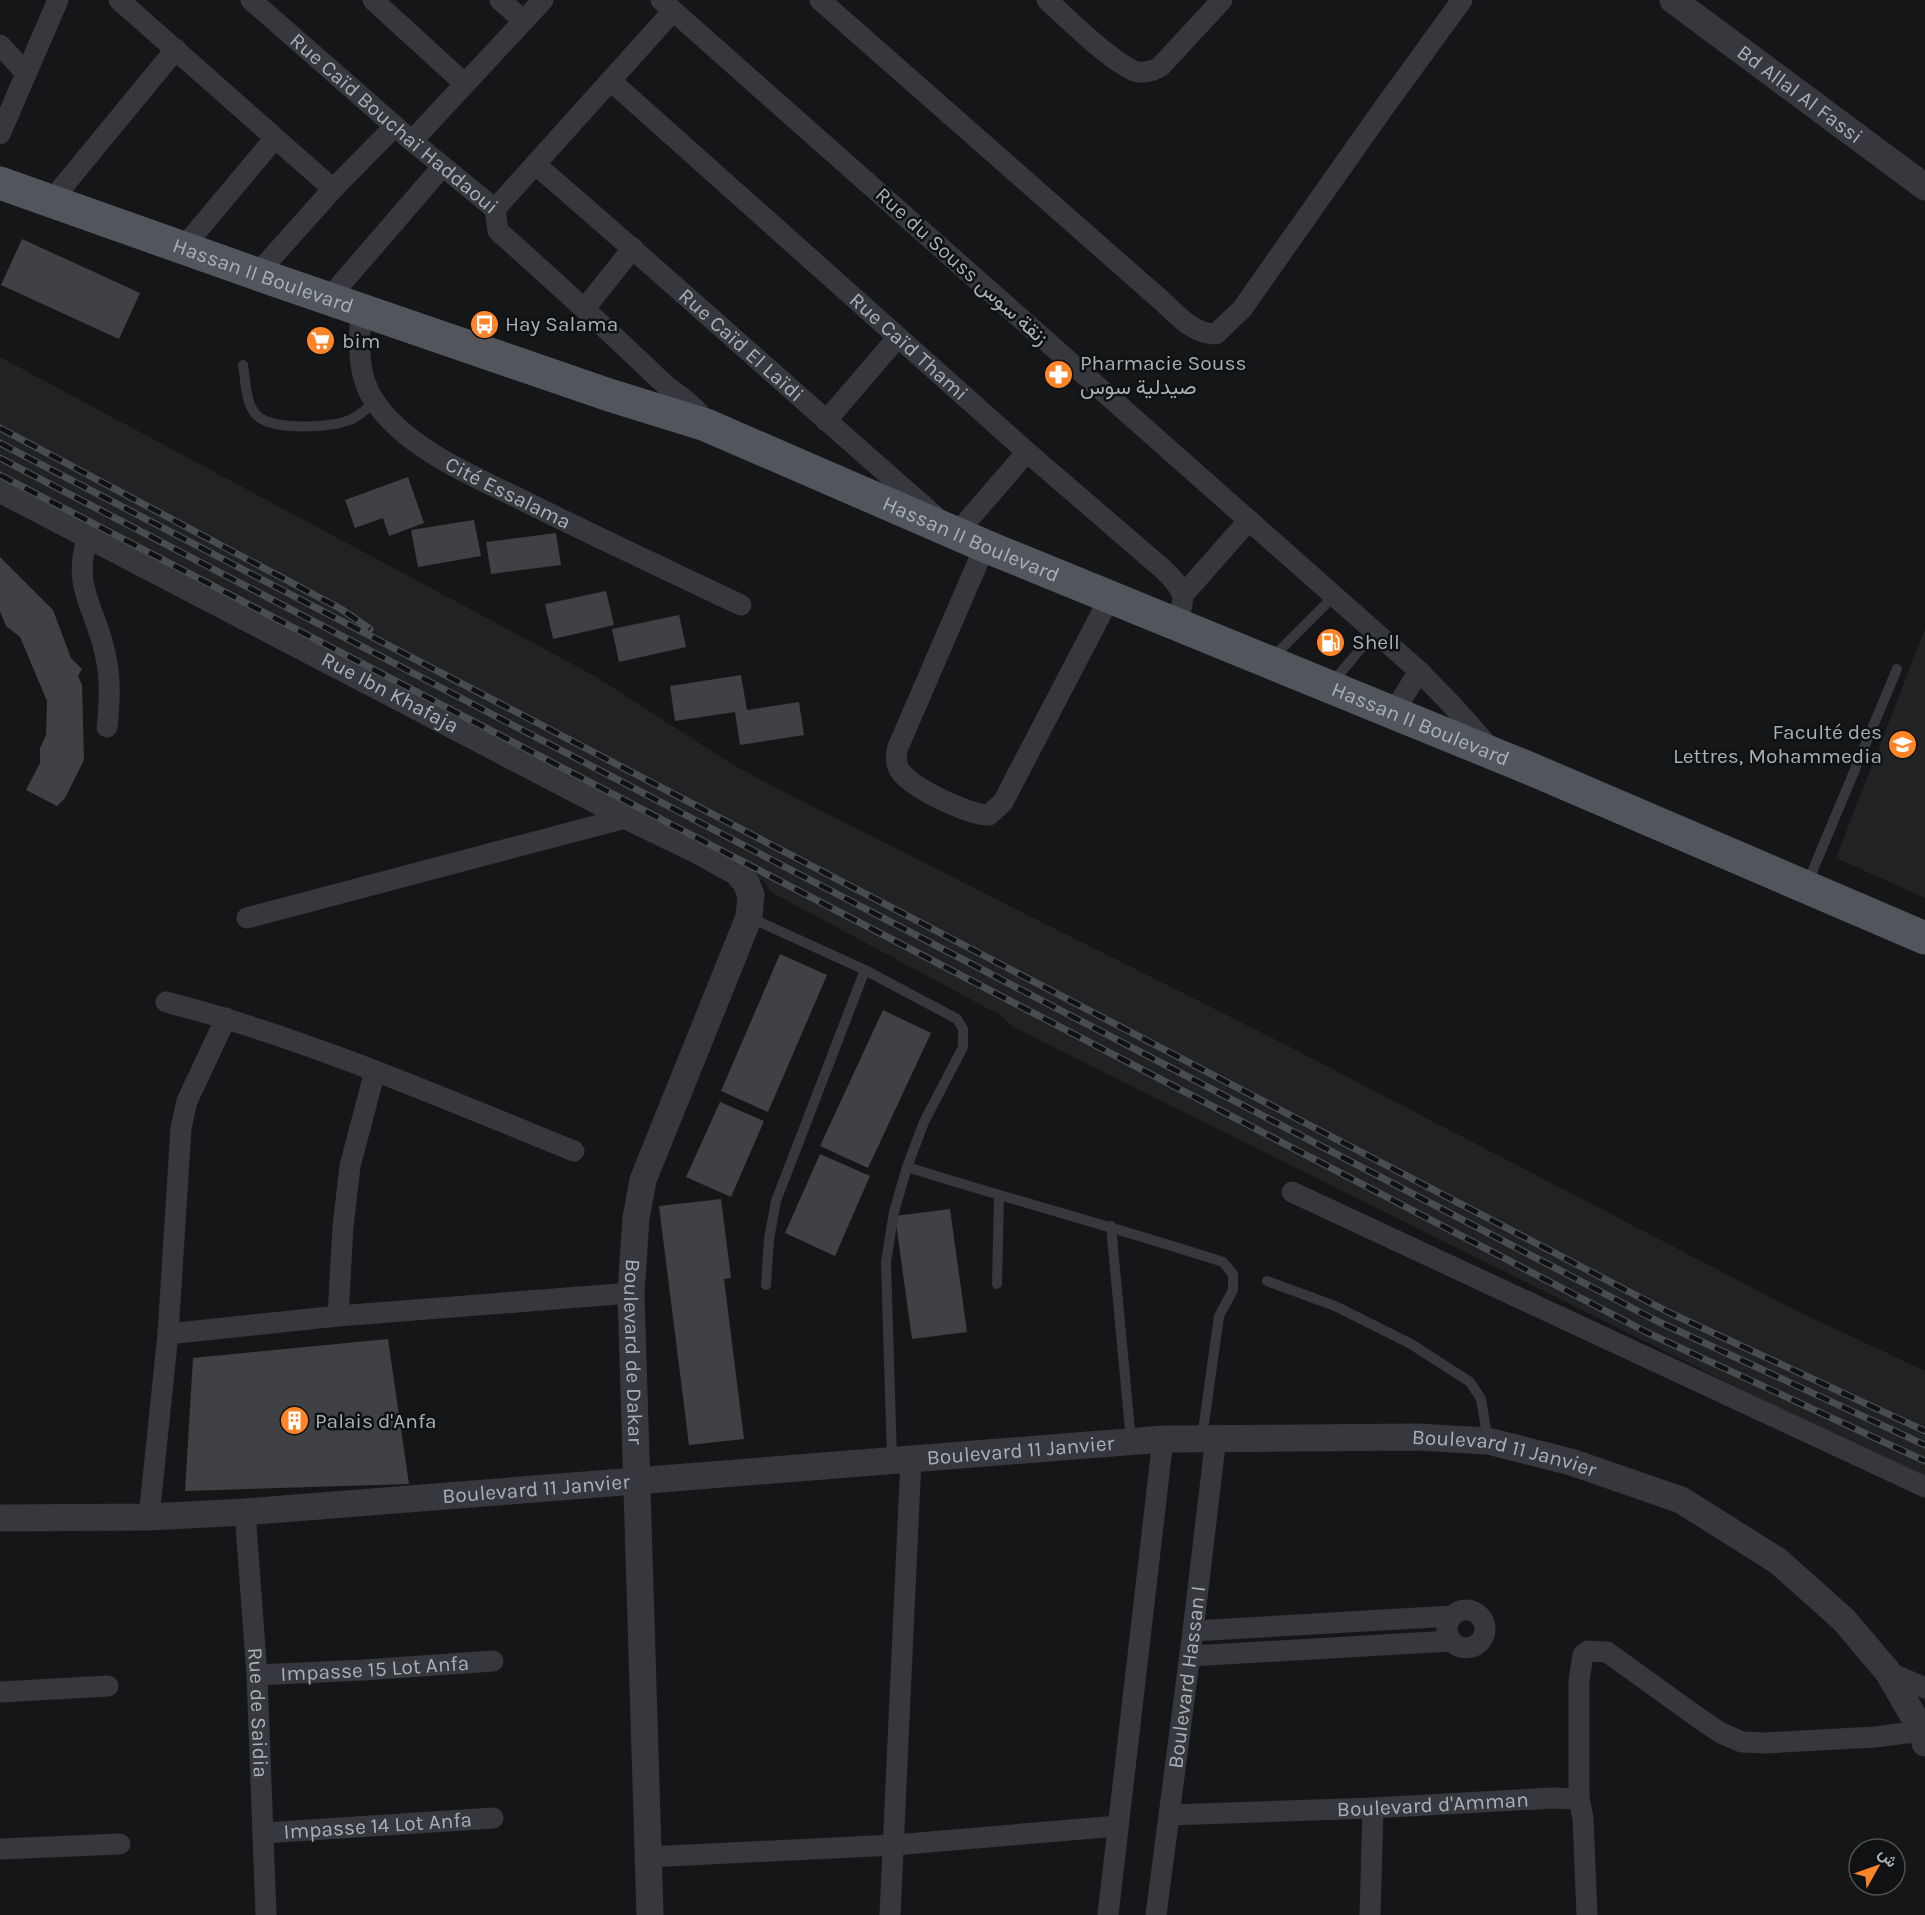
<svg xmlns="http://www.w3.org/2000/svg" width="1925" height="1915" viewBox="0 0 1925 1915" font-family="Karla,Vazirmatn,sans-serif">
<rect width="100%" height="100%" fill="#151617"/>
<path fill="#212224" d="M0,357L593,675L735,766L786,793L1292,1048L1795,1310L1925,1371V1478L1847,1442L1013,1027L1000,1015L771,892L765,882L287,631L0,483Z
M1925,629V898L1836,858Z"/>
<path fill="#3f4144" d="M22,239L140,293L119,339L1,285Z
M408,477L424,523L389,536L383,518L355,528L345,500Z
M474,520L481,556L418,567L411,530Z
M556,533L561,565L491,574L486,542Z
M0,557L53,610L71,658L82,669L78,676L82,685L84,760L65,798L57,806L26,790L40,763V748L46,735L47,701L20,637L6,626L0,611Z
M606,591L614,625L553,639L545,604Z
M679,615L686,647L619,662L612,629Z
M741,675L747,710L799,702L804,735L740,745L735,712L675,721L670,686Z
M780,954L827,975L768,1112L721,1091Z
M883,1010L931,1033L868,1168L820,1146Z
M720,1102L764,1121L731,1197L686,1177Z
M820,1154L870,1176L835,1256L785,1233Z
M721,1199L731,1278L724,1279L744,1439L689,1445L659,1206Z
M950,1209L967,1332L912,1339L895,1216Z
M388,1339L409,1484L185,1491L193,1358Z"/>
<g fill="none" stroke-linecap="round" stroke-linejoin="round">
<path stroke="#36383d" stroke-width="10" d="M243,365C246,381 245,408 260,418C278,430 332,428 352,419C360,415 368,408 375,402
M1272,658L1334,596
M1332,683L1374,633
M1807,884L1897,669
M749,917L865,970L957,1019L963,1029V1047L924,1122L907,1167L894,1212L886,1262L892,1460
M907,1167C1012,1200 1118,1228 1223,1262L1233,1274V1290L1219,1316L1202,1438
M1111,1226L1131,1441
M1267,1281L1335,1306L1411,1344L1470,1382L1481,1399L1488,1441
M997,1284L999,1196
M766,1285L769,1239L776,1201L865,970"/>
<g stroke="#36383d" stroke-width="21">
<path d="M119,0L333,189"/>
<path id="s1" d="M251,0L412,141L495,209L498,231C553,280 607,329 660,380C674,393 694,404 704,420"/>
<path d="M373,0L465,84"/>
<path d="M500,0L524,21"/>
<path d="M661,0L1419,671L1452,705L1491,749"/>
<path d="M820,0L1162,301C1177,315 1193,334 1216,334L1242,309L1380,113L1462,0"/>
<path d="M1047,0C1069,20 1108,59 1134,71C1142,74 1153,71 1160,67L1222,0"/>
<path d="M0,45L26,73"/>
<path id="s2" d="M611,81L1027,452L1164,570C1183,589 1189,597 1175,623"/>
<path d="M0,134L58,0"/>
<path d="M412,141L543,0"/>
<path id="s3" d="M536,165C670,280 801,399 934,515"/>
<path d="M51,201L176,49"/>
<path d="M495,209L673,11"/>
<path d="M183,248L275,138"/>
<path d="M257,274L333,189L395,126"/>
<path d="M329,298L442,167"/>
<path d="M585,308L633,248"/>
<path id="s4" d="M361,310C359,341 356,375 375,402C408,450 476,477 526,502C597,537 669,571 741,605"/>
<path d="M826,421L898,337"/>
<path d="M958,534L963,526L1027,452"/>
<path d="M88,536C71,587 95,606 105,653C111,677 110,702 107,727"/>
<path d="M985,546L898,747C896,754 895,762 899,769C908,787 969,815 989,815L1003,802L1110,597"/>
<path d="M1183,595L1249,520"/>
<path d="M1393,713L1419,671"/>
<path d="M247,918L629,817"/>
<path d="M166,1002C306,1038 440,1097 574,1151"/>
<path d="M1292,1192L1925,1487"/>
<path d="M338,1316L343,1227L350,1166L375,1071"/>
<path d="M168,1334L338,1316L631,1293"/>
<path id="s5" d="M245,1512L257,1675L266,1915"/>
<path d="M149,1517L168,1334L181,1128L187,1101L226,1018"/>
<circle cx="1466" cy="1629" r="19"/>
<path d="M1193,1631L1452,1616"/>
<path d="M1190,1656L1451,1641"/>
<path d="M1888,1672L1925,1688"/>
<path id="s6" d="M257,1675L364,1670L493,1661"/>
<path d="M0,1692L108,1686"/>
<path d="M1579,1799V1681L1583,1655L1588,1651L1607,1652L1700,1719L1721,1733L1742,1742L1765,1743L1875,1737L1922,1731"/>
<path id="s7" d="M1169,1815L1373,1808L1553,1798L1579,1799L1583,1818L1587,1915"/>
<path id="s8" d="M264,1833L493,1818"/>
<path d="M0,1849L120,1844"/>
<path d="M648,1857L894,1845L1118,1826"/>
<path d="M890,1915L911,1459"/>
<path d="M1108,1915L1163,1439"/>
<path id="s9" d="M1156,1915L1193,1631L1216,1437"/>
<path d="M1370,1915L1373,1808"/>
</g>
<g stroke="#36383d" stroke-width="27">
<path id="s10" d="M1673,0L1925,187"/>
<path id="s11" d="M0,489L629,817L693,848L737,872L746,883L751,895L749,917L643,1180L636,1218L631,1293L650,1915"/>
<path id="s12" d="M0,1518L149,1517L245,1512L1163,1439L1417,1437L1488,1441L1571,1462L1681,1500L1778,1561L1844,1620L1888,1672L1922,1731L1925,1743"/>
</g>
<path stroke="#52565c" stroke-width="33" id="s13" d="M0,183L257,274L609,395L706,425L985,546L1531,769L1925,938"/>
<defs>
<path id="rail" d="M0,428L341,609L370,629
M0,443L1668,1312L1925,1431
M0,458L1657,1321L1925,1445
M0,475L1648,1333L1925,1461"/>
</defs>
<use href="#rail" stroke="#494d52" stroke-width="7"/>
<use href="#rail" stroke="#101112" stroke-width="4.5" stroke-dasharray="14" stroke-linecap="butt"/>
</g>
<defs>
<symbol id="bus-disc" viewBox="-11 -11 22 22"><circle r="9.5" fill="#fd8528" stroke="#101112"/><path d="M-5-6H5V4H4V6H2V4H-2V6H-4V4H-5ZM-3.5-4V0h7V-4ZM-3.5 1.2v1.5H-2V1.2ZM2 1.2v1.5H3.5V1.2Z" fill="#fff"/></symbol>
<symbol id="supermarket-disc" viewBox="-11 -11 22 22"><circle r="9.5" fill="#fd8528" stroke="#101112"/><path d="M-6-5.5h2.5l.6 2H6L4.5 2H-2.5L-4.4-4H-6ZM-1.5 3.2a1.3 1.3 0 1 0 .1 0ZM3 3.2a1.3 1.3 0 1 0 .1 0Z" fill="#fff"/></symbol>
<symbol id="pharmacy-disc" viewBox="-11 -11 22 22"><circle r="9.5" fill="#fd8528" stroke="#101112"/><path d="M-2-6h4v4h4v4h-4v4h-4v-4h-4v-4h4Z" fill="#fff"/></symbol>
<symbol id="fuel-disc" viewBox="-11 -11 22 22"><circle r="9.5" fill="#fd8528" stroke="#101112"/><path d="M-5.5-6h7V0h2V4h1.3V-2.5L3-4.5l.8-.8L6-3V5H2.5V1h-1V6h-7ZM-4.2-4.7v3.2H.2V-4.7Z" fill="#fff"/></symbol>
<symbol id="university-disc" viewBox="-11 -11 22 22"><circle r="9.5" fill="#fd8528" stroke="#101112"/><path d="M0-5L7-2L0 1L-7-2ZM-4 1L0 2.5L4 1V4Q0 6-4 4Z" fill="#fff"/></symbol>
<symbol id="building-disc" viewBox="-11 -11 22 22"><circle r="9.5" fill="#fd8528" stroke="#101112"/><path d="M-4-6H4V6H1V3H-1V6H-4ZM-2.5-4.3h1.7v1.8h-1.7ZM.8-4.3h1.7v1.8H.8ZM-2.5-1h1.7V.8h-1.7ZM.8-1h1.7V.8H.8Z" fill="#fff"/></symbol>
</defs>
<g fill-rule="evenodd">
<use href="#bus-disc" x="468" y="308" width="33" height="33"/>
<use href="#supermarket-disc" x="304" y="324" width="33" height="33"/>
<use href="#pharmacy-disc" x="1042" y="358" width="33" height="33"/>
<use href="#fuel-disc" x="1314" y="626" width="33" height="33"/>
<use href="#university-disc" x="1886" y="728" width="33" height="33"/>
<use href="#building-disc" x="278" y="1404" width="33" height="33"/>
</g>
<g text-anchor="middle" dominant-baseline="central" stroke-width="5" stroke-linejoin="round" paint-order="stroke">
<g font-size="21" fill="#a6b0b8" stroke="#101112">
<text stroke="none"><textPath href="#s10" startOffset="158">Bd Allal Al Fassi</textPath></text>
<text stroke="none"><textPath href="#s1" startOffset="189">Rue Caïd Bouchaï Haddaoui</textPath></text>
<text transform="translate(962 266) rotate(42)">Rue du Souss زنقة سوس</text>
<text stroke="none"><textPath href="#s13" startOffset="279">Hassan II Boulevard</textPath></text>
<text stroke="none"><textPath href="#s3" startOffset="273">Rue Caïd El Laïdi</textPath></text>
<text stroke="none"><textPath href="#s2" startOffset="399">Rue Caïd Thami</textPath></text>
<text stroke="none"><textPath href="#s4" startOffset="258">Cité Essalama</textPath></text>
<text stroke="none"><textPath href="#s13" startOffset="1035">Hassan II Boulevard</textPath></text>
<text stroke="none"><textPath href="#s11" startOffset="440">Rue Ibn Khafaja</textPath></text>
<text stroke="none"><textPath href="#s13" startOffset="1521">Hassan II Boulevard</textPath></text>
<text stroke="none"><textPath href="#s11" startOffset="1336">Boulevard de Dakar</textPath></text>
<text stroke="none"><textPath href="#s12" startOffset="1023">Boulevard 11 Janvier</textPath></text>
<text stroke="none"><textPath href="#s12" startOffset="1509">Boulevard 11 Janvier</textPath></text>
<text stroke="none"><textPath href="#s12" startOffset="537">Boulevard 11 Janvier</textPath></text>
<text stroke="none"><textPath href="#s6" startOffset="118">Impasse 15 Lot Anfa</textPath></text>
<text stroke="none"><textPath href="#s9" startOffset="240">Boulevard Hassan I</textPath></text>
<text stroke="none"><textPath href="#s5" startOffset="201">Rue de Saidia</textPath></text>
<text stroke="none"><textPath href="#s7" startOffset="264">Boulevard d'Amman</textPath></text>
<text stroke="none"><textPath href="#s8" startOffset="114">Impasse 14 Lot Anfa</textPath></text>
</g>
<g font-size="21" fill="#a6b0b8" stroke="#101112" text-anchor="start">
<text x="505" y="324">Hay Salama</text>
<text x="342" y="341">bim</text>
<text x="1080" y="363">Pharmacie Souss<tspan x="1080" dy="24">صيدلية سوس</tspan></text>
<text x="1352" y="642">Shell</text>
<text x="1882" y="732" text-anchor="end">Faculté des<tspan x="1882" dy="24">Lettres, Mohammedia</tspan></text>
<text x="315" y="1421">Palais d'Anfa</text>
</g>
</g>
<g transform="translate(1877 1867) rotate(50)"><circle r="28" fill="#101112" stroke="#4c5154" stroke-width="1.5"/>
<path d="M0-4.5L10 22L0 15L-10 22Z" fill="#fd8528"/>
<text y="-9" font-size="16" font-weight="bold" text-anchor="middle" fill="#a6b0b8">ش</text>
</g>
</svg>
